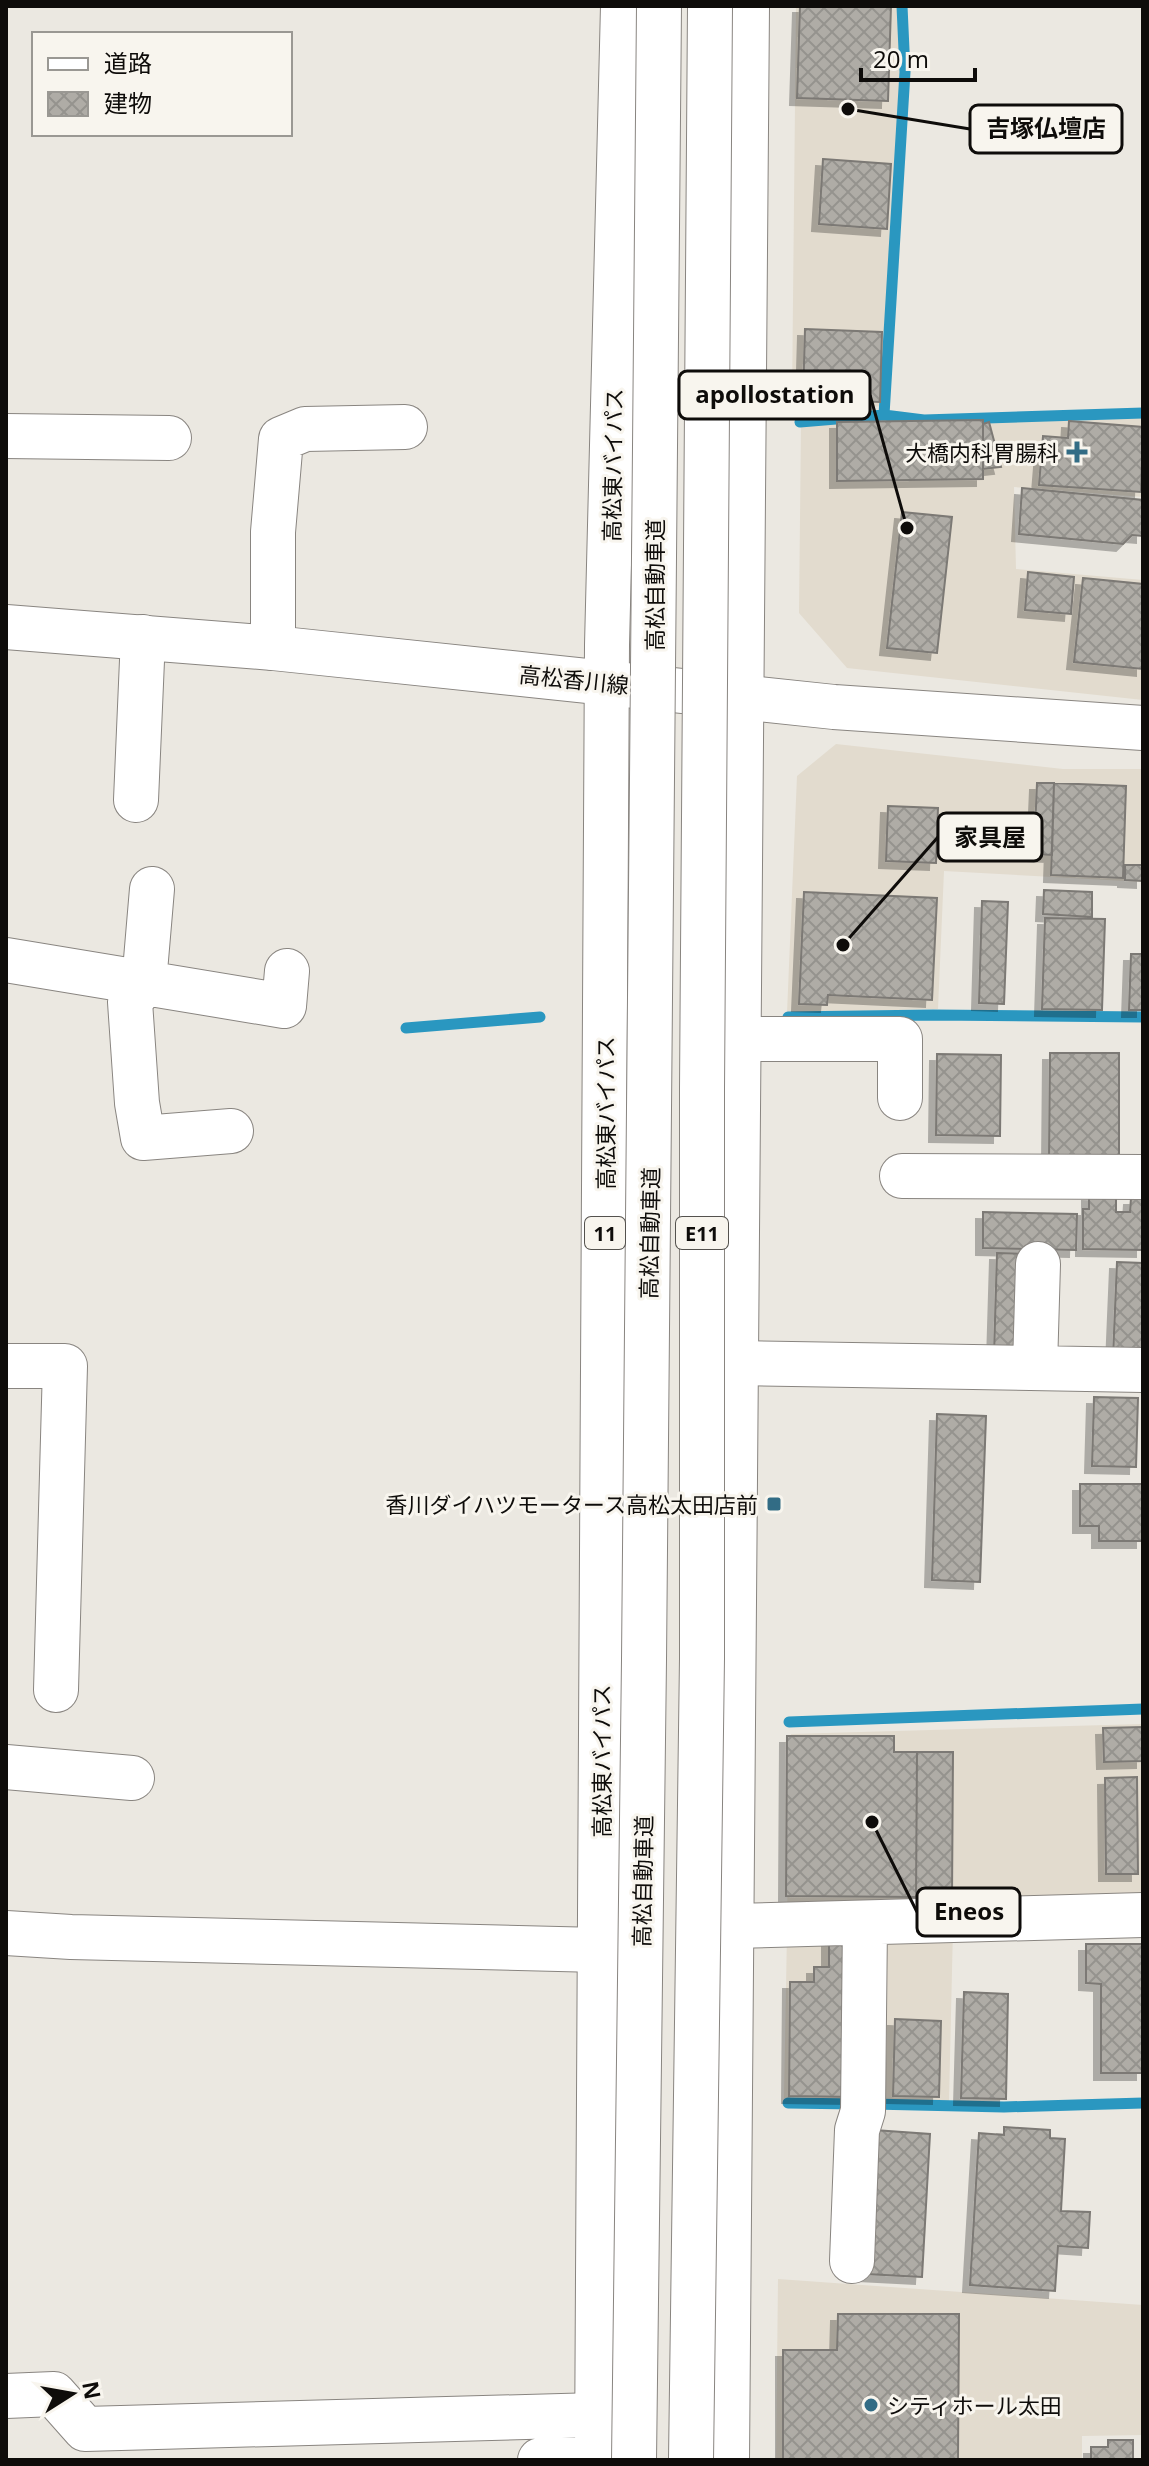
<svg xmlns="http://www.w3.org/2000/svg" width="1149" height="2466" viewBox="0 0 1149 2466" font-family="'Open Sans','Noto Sans JP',sans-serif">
<defs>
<pattern id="building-cross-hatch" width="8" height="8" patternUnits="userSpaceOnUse" patternTransform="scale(2)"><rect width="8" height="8" fill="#afaca6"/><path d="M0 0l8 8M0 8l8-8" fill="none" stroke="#95938e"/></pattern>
<filter id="shadow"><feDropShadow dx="-7" dy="7" stdDeviation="0" flood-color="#0004"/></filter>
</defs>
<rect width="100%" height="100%" fill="#ebe8e1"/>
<path fill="#e2dbce" d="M796,6H900L902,72L899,146L882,406L798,414L792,399Z
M1143,416V497L1014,487L1016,569L1143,580V700L847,668L799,613L801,425L882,418L925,422Z
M836,744L1063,769H1143V882L944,871L938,1009L787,1013L797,776Z
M1143,1724V1904L787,1913L791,1734Z
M953,1928L949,2101L784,2098L787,1932Z
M778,2279L1143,2305V2435L1082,2436V2460H776Z"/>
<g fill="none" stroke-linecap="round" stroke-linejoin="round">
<path stroke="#2a97c0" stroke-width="11" d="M884,415L905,72L902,6
M800,422L884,415L924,420L1143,413
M788,1017L933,1015L1143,1017
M406,1028L540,1017
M789,1722L1143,1709
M788,2103L855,2104
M872,2104L1004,2107L1143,2103"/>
</g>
<path fill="url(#building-cross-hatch)" stroke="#7c7974" stroke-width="2" filter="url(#shadow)" d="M800,6H891L888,101L797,98Z
M823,159L891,164L887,229L819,224Z
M805,329L882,332L880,402L803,399Z
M983,420V479L837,481V422Z
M1069,421L1143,427L1141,492L1039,485L1043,436L1068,438Z
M989,422L1001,467L983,469V424Z
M1022,488L1143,500V536L1132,535L1123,544L1019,534Z
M902,512L952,517L937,653L887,648Z
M1028,572L1074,577L1071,614L1025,610Z
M1083,578L1143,584V669L1074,662Z
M1037,783H1054L1052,855L1034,854Z
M1054,783L1126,786L1123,878L1051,875Z
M888,806L938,808L936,863L886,861Z
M1125,865H1143V881L1125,880Z
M1044,890L1092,892V917L1043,914Z
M804,892L937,898L932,1000L828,995L827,1005L799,1004Z
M982,901L1008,902L1004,1004L979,1003Z
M1045,918L1105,919L1102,1010L1042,1009Z
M1131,954H1143V1010H1129Z
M1050,1053H1119V1159H1049Z
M937,1054L1001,1055L1000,1136L936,1135Z
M1089,1194L1116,1195V1212H1130L1131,1198H1143V1250L1083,1249V1209H1089Z
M983,1212L1077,1214L1076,1250L983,1248Z
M997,1253L1032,1254L1030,1355L994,1354Z
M1117,1262L1143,1263V1358L1113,1357Z
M1094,1397L1138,1398L1136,1467L1092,1466Z
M937,1414L986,1416L980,1582L932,1580Z
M1080,1484H1143V1541H1099V1526H1080Z
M1143,1727V1761L1104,1762L1103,1728Z
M787,1736H894V1752H917L916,1897L786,1896Z
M917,1752H953L952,1897H916Z
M1137,1777L1138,1874H1106L1105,1778Z
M829,1939H857L855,2097L789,2096L790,1982H814V1967H829Z
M1086,1944H1143V2073H1101V1984L1086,1983Z
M964,1992L1008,1994L1006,2099L961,2098Z
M895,2019L941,2021L939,2097L893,2096Z
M1004,2127L1050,2130V2138L1065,2139L1061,2211L1090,2212L1088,2248L1058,2246L1055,2291L970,2285L979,2133L1004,2135Z
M874,2130L930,2134L922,2277L866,2274Z
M838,2314H959L958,2460H783V2350H837Z
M1108,2440H1133V2460H1091V2447H1108Z"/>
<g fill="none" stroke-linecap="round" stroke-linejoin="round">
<defs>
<path id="minor" d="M6,436L169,438
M273,648V532L281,439L305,429L405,427
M136,800L143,637
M152,889L144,983L130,1002L137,1103L143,1138L231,1131
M6,960L284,1006L287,971
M737,1039H900V1098
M902,1176L1143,1177
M735,1363L1143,1370
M6,1366H65L56,1690
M1035,1367L1038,1264
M6,1767L132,1778
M732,1926L1143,1915
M6,1933L71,1937L599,1950
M852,2261L857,2130L863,2111L865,1923
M6,2396L54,2394L85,2429L597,2415
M540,2460H596"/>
<path id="major" d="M6,627L273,648L834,707L1143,728"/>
<path id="highway" d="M597,2460L607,645L623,6
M727,2460L747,6"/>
</defs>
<use href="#minor" stroke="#898580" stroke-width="46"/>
<use href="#major" stroke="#898580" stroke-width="46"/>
<use href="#highway" stroke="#898580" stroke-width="46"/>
<use href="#minor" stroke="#fff" stroke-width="44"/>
<use href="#major" stroke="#fff" stroke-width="44"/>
<use href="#highway" stroke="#fff" stroke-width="44"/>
<defs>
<path id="highway-bridge" d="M634,2460L644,1660L659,6
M691,2460L702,1658V1088L710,6"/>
</defs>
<use href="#highway-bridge" stroke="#898580" stroke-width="46" stroke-linecap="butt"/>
<use href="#highway-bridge" stroke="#fff" stroke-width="44"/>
</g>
<g fill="#326c85" stroke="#f8f5ee" stroke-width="3">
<path d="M1073 440h8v8h8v8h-8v8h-8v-8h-8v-8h8z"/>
<rect x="766" y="1496" width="16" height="16" rx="4"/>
<circle cx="871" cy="2405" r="8"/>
</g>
<g text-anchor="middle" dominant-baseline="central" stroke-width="6" stroke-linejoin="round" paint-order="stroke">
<g fill="#f8f5ee" stroke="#54524e" stroke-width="2">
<rect x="585" y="1217" width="40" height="32" rx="6"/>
<rect x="676" y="1217" width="52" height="32" rx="6"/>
</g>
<g font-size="20" font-weight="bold" fill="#0e0c0a">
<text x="605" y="1233">11</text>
<text x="702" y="1233">E11</text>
</g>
<g font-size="22" fill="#0e0c0a" stroke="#f8f5ee" text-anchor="end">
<text x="1059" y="452">大橋内科胃腸科</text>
<text x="758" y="1504">香川ダイハツモータース高松太田店前</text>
<text x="887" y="2405" text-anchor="start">シティホール太田</text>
</g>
<g font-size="22" fill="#0e0c0a" stroke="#f8f5ee">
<text transform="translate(612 465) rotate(-89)">高松東バイパス</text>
<text transform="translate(654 585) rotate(-90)">高松自動車道</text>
<text transform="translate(574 679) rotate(6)">高松香川線</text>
<text transform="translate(605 1113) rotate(-90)">高松東バイパス</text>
<text transform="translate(649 1233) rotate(-89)">高松自動車道</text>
<text transform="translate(601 1761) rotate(-90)">高松東バイパス</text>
<text transform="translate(642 1881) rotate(-89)">高松自動車道</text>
</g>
</g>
<path fill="none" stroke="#0e0c0a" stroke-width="3" d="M848 109L970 129M907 528L870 395M843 945L938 837M872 1822L917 1912"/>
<g fill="#0e0c0a" stroke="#f8f5ee" stroke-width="3">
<circle cx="848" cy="109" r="8"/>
<circle cx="907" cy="528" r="8"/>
<circle cx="843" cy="945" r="8"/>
<circle cx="872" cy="1822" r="8"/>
</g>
<g fill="#f8f5ee" stroke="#0e0c0a" stroke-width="3">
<rect x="970" y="105" width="152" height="48" rx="8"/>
<rect x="679" y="371" width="191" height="48" rx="8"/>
<rect x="938" y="813" width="104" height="48" rx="8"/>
<rect x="917" y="1888" width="103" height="48" rx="8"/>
</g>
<g font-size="24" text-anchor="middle" font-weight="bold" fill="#0e0c0a">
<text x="1046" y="137">吉塚仏壇店</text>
<text x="775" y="403">apollostation</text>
<text x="990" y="846">家具屋</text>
<text x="969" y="1920">Eneos</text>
</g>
<rect width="1149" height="2466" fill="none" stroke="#0e0c0a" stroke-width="16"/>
<rect x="32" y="32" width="260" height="104" fill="#f8f5ee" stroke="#9a9893" stroke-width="2"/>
<rect x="48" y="58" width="40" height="12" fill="#ffffff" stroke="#9a9893" stroke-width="2"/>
<text x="104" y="72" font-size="24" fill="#0e0c0a">道路</text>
<rect x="48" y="92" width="40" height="24" fill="url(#building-cross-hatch)" stroke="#9a9893" stroke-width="2"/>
<text x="104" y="112" font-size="24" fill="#0e0c0a">建物</text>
<g transform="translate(72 2394) rotate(79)" stroke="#f8f5ee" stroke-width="6" paint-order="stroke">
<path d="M0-6L14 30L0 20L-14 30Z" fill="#0e0c0a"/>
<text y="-12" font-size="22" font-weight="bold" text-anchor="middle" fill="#0e0c0a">N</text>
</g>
<path d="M861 68v12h114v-12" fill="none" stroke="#0e0c0a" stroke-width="4"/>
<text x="873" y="68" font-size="24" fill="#0e0c0a" stroke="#f8f5ee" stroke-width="6" paint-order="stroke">20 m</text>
</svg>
